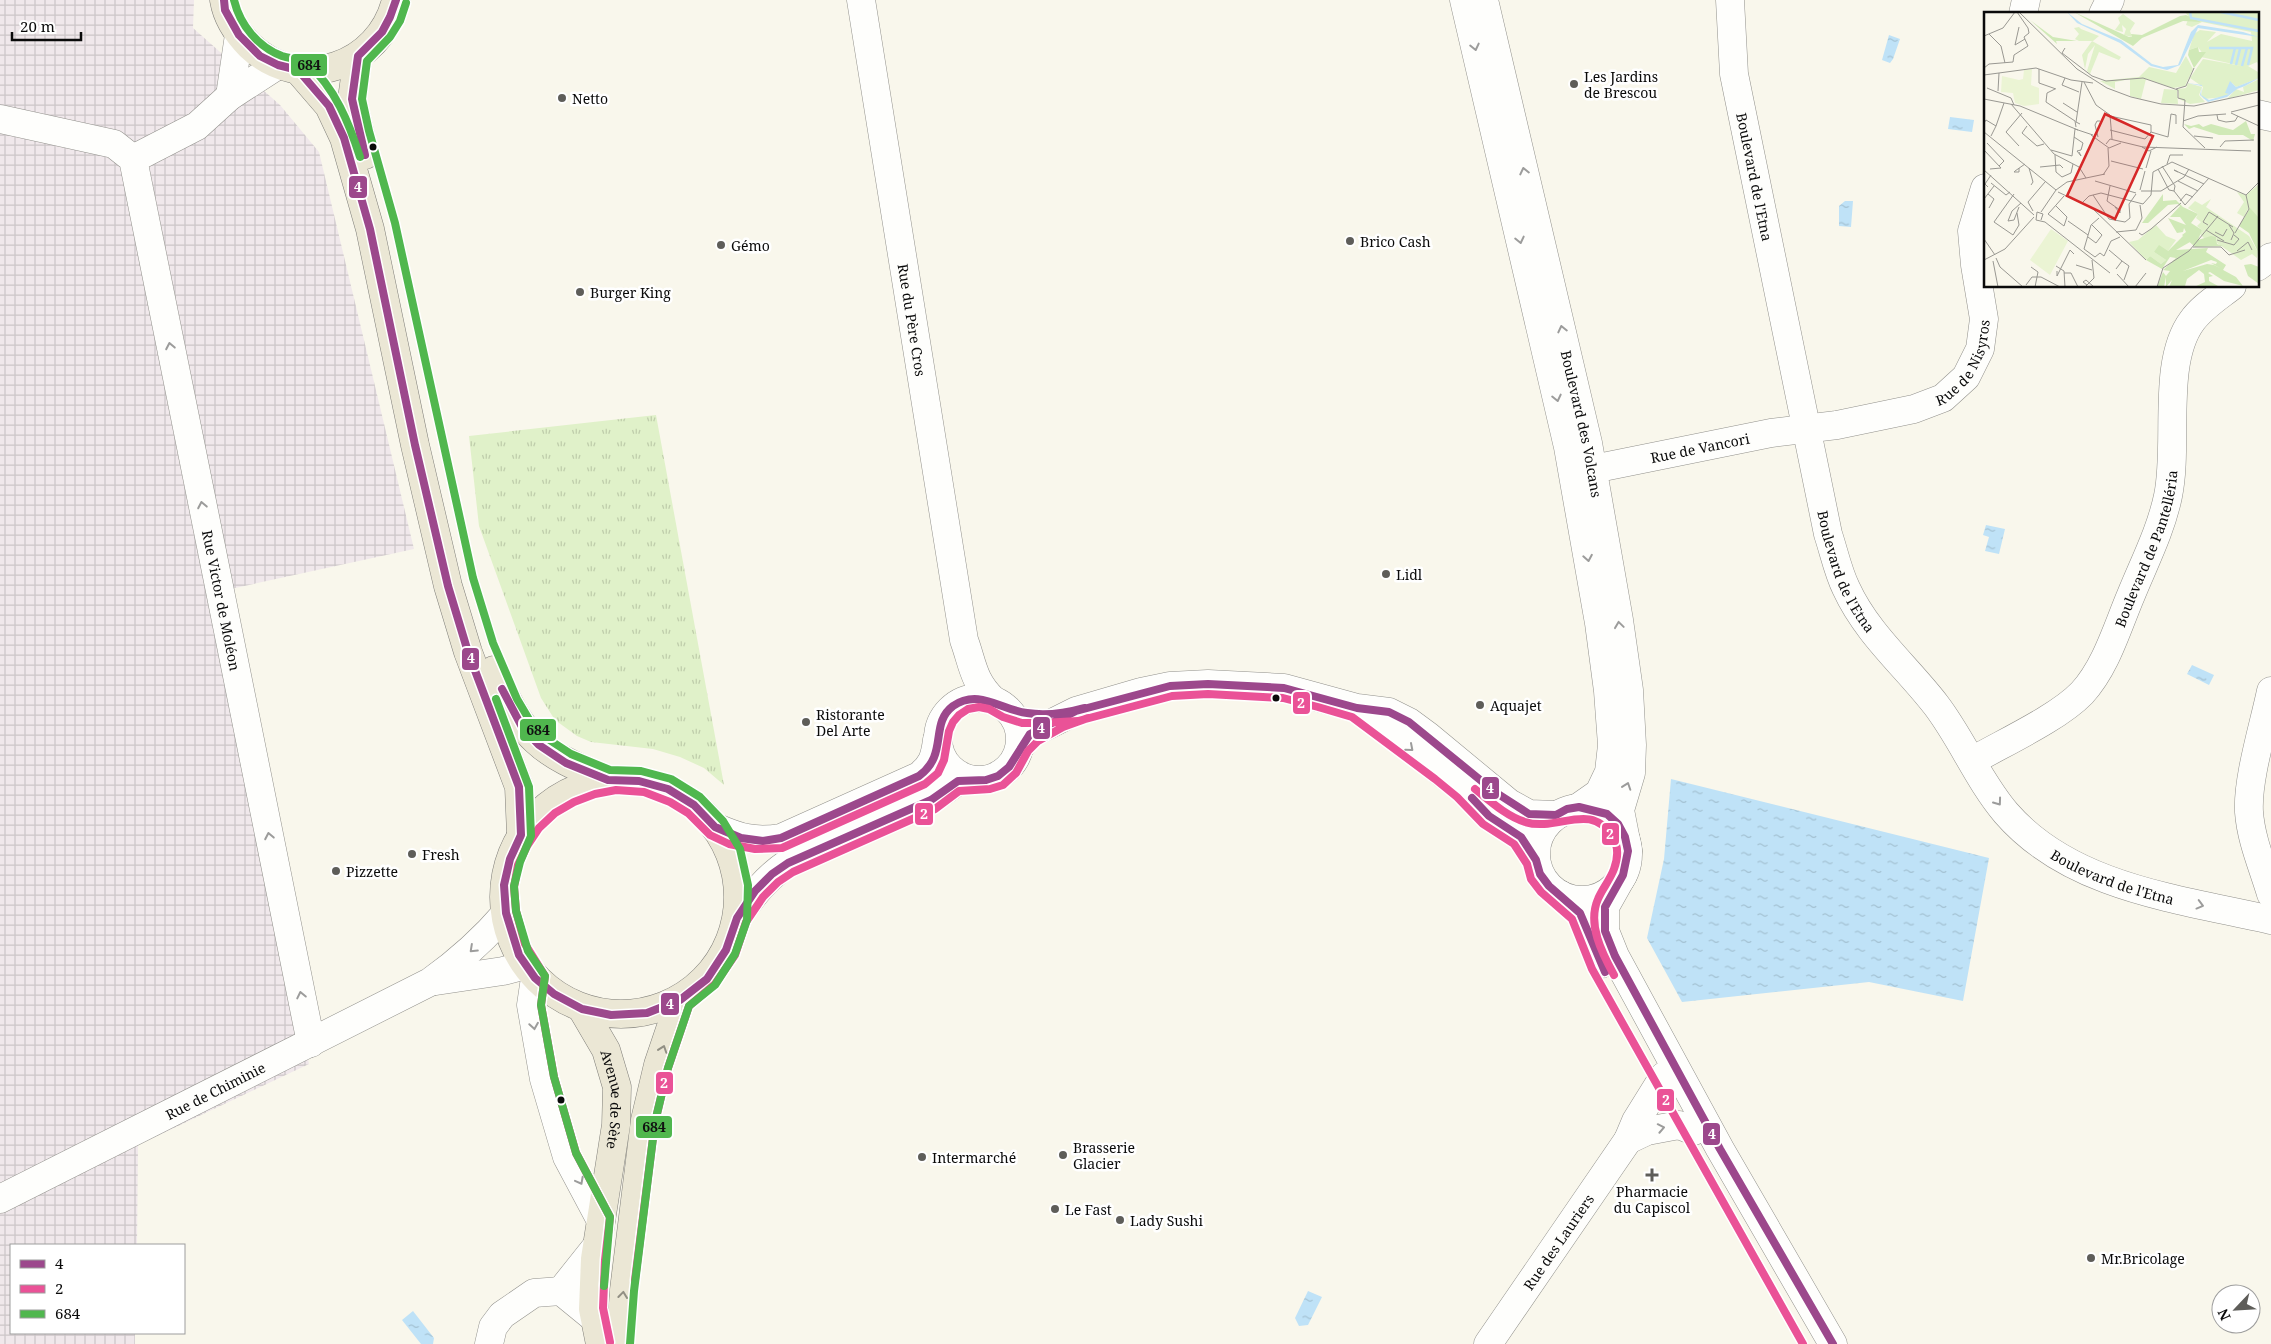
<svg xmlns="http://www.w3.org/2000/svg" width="2271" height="1344" viewBox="0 0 2271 1344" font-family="'Noto Serif',serif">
<defs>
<pattern id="industrial-grid" width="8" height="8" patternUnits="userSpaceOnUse" patternTransform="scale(1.25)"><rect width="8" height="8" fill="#f0e8eb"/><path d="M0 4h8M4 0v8" fill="none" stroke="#ccc6c8"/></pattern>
<pattern id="grass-tufts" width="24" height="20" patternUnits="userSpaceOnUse" patternTransform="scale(1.25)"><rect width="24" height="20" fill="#e0f1c9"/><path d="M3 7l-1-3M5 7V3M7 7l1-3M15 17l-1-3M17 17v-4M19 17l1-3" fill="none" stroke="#bfcdab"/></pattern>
<pattern id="water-ripples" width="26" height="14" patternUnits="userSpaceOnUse" patternTransform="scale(1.25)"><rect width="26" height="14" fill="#bfe2f7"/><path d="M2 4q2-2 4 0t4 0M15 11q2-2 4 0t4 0" fill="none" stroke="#a3c1d2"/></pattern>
</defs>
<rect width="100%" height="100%" fill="#f9f7ec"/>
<path fill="url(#industrial-grid)" d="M0,0H194L193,28L280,105L319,152L414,549L212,593L309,1064L138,1145L137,1245H11V1333H135V1344H0Z"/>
<path fill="url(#grass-tufts)" d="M656,415L724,785L704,768L680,757L653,749L591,742L577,736L555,720L541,698L479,526L469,436Z"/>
<path fill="url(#water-ripples)" d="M1889,35L1900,39L1893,59L1890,63L1882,60Z
M1950,117L1974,120L1972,132L1948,129Z
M1845,201H1853L1851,227L1839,226V206Z
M1986,525L2005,529L1999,554L1985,551L1989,537L1983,535Z
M2192,665L2214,675L2209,685L2187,674Z
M1671,779L1989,858L1963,1001L1869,982L1682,1002L1647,938L1664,859Z
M1308,1291L1322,1297L1308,1325L1299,1326L1295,1318Z
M413,1311L434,1338L433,1344H421L402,1320Z"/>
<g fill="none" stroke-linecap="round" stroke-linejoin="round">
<defs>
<g id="minor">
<path id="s1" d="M861,0L964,640C973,665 973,681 993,700"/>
<path d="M1464,0L1568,447L1599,623L1608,691L1612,745L1609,772L1599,793L1579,807"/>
<path id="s2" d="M1484,0L1588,443L1619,620L1629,690L1632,745L1631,773L1620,810L1628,851"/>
<path id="s3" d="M1730,0L1734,74L1828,534C1834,552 1838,572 1846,588C1867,634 1906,666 1936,705C1962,739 1978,780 2006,813C2071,888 2180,899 2271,920"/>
<path d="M2023,14L2026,0"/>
<path d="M2103,14L2110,0"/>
<path d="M230,96L239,35"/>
<path d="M2257,114L2271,117"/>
<path id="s4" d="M0,119L114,144L133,159L311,1043"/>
<path d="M133,159L197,126L230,96L278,65"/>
<path d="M2257,267L2271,257"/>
<path id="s5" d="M1593,469L1771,433L1837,425L1914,409L1943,398L1966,377L1980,349L1984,319L1975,265L1972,231L1985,188"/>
<path d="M2271,691C2264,725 2247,779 2249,812C2251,840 2263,867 2271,894"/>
<circle cx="979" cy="739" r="41"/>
<path d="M1375,720L1464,790L1489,816L1521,837L1536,860"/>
<path d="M1020,747L1030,734L1076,711L1141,692L1170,686L1208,684L1284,688L1357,708L1389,712L1409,722L1428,736L1509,803L1529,814L1556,815"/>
<path id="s6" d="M1972,761C2003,743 2058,718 2082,693C2106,667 2117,628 2131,595C2144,563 2161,530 2168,496C2179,444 2161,363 2192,321C2202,307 2218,297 2232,286"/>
<circle cx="1582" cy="854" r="46"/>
<path d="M715,827C740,838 754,842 781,838L919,776C932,766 935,757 937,740"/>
<path d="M1623,875L1605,907V931L1615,956L1720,1149L1833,1344"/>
<path d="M1561,895L1580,913L1601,964"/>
<path d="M737,918C752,896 766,878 788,863L931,800L958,781L969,780"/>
<path d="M535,978L531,1005L544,1079L567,1157L600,1219"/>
<path d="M436,981L503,971L526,965"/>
<path d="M1628,1140L1647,1131L1679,1125L1694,1131"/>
<path id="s7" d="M0,1199L430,982C458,962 483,940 506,913"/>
<path d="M561,1291L596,1247"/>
<path d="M489,1344L493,1327L502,1315L534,1293L561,1291L594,1318"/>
<path id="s8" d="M1488,1344L1628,1140L1636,1121L1664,1076"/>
</g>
<g id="major">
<path d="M224,0C227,18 237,33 250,46C300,94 380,67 396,0"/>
<path d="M358,56L352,99L365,155"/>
<path d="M298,70L329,106L344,138L370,229L415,445L448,586L468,652L519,787L521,835"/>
<path d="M494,670C523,740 539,752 608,780"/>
<circle cx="621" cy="897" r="117"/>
<path id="s9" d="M582,1009L606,1050L617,1087L616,1125L595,1259L593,1309L600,1344"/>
<path d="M620,1344L624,1290L645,1120L658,1065L680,1000"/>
</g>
</defs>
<use href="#minor" stroke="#92918c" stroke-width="29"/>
<use href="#major" stroke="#7f7e79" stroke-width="29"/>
<use href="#minor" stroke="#fefefc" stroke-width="28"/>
<use href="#major" stroke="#ebe7d5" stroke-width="28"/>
<defs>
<path id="bus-1" d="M224,0L225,10L239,35L260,56L278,65L298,70L329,106L344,138L370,229L415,445L448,586L468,652L519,787L521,835L510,859L504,885L506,913L519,955L535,978L554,994L582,1009L611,1015L647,1013L680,1000L707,979L726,950L737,918L755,891L772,874L788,863L931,800L958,781L986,780L998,776L1009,767L1030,734L1076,711L1170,686L1208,684L1284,688L1357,708L1389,712L1409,722L1495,792L1529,814L1556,815L1567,809L1579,807L1607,814L1618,824L1625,837L1628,851L1623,875L1605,907V931L1615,956L1720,1149L1833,1344
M365,155L352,99L358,56L382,32L390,17L396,0
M502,689L522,727L539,745L566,763L608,780L639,781L668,789L694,805L715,827L741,838L763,841L781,838L919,776C949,754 929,724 953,706C979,688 1001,710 1027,713C1046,716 1066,713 1084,708
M1472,798L1489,816L1521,837L1536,860L1540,874L1549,886L1580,913L1605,972"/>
<path id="bus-2" d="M1475,789C1490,801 1506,816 1525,822C1558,832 1590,801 1612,836C1619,846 1618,858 1614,869C1610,880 1602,889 1598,899C1587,924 1602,953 1614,975
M635,1280L655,1122L668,1068L689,1006L715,984L735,955L746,922L763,897L778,882L793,872L935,809L959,791L990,789L1003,785L1016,773L1028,751L1038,741L1063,727L1088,718
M610,1342L603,1308L605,1260L610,1217L576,1153L554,1077L541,1005L545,976L525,944L516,911L514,887L518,865L527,846L539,828L555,813L574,802L595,794L616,790L644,792L670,802L688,813L710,835L729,844L755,849L782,848L925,784L938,773L944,760L949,731L953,722L959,715L968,709L979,707L989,709L1003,717L1022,723H1042L1078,721L1172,696L1208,694L1283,698L1318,707L1352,717L1435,779L1457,797L1483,824L1514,844L1527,864L1531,879L1541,892L1572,919L1592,969L1803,1344"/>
<path id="bus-3" d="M234,0C240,25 258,47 282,56C291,59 300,58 308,64C335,88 349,123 360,157
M406,3L400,21L390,37L367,61L362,99L369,131L395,223L473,578L493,643L517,699L530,721L545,737L571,754L610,770L641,771L671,779L700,797L723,821L740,849L748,885L747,920L735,954L715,985L689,1006L668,1068L655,1122L634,1291L630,1344
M496,699L529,787L531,836L520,862L514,886L516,911L528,951L545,976L541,1005L554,1077L576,1153L610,1217L604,1286"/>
</defs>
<use href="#bus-1" stroke="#fff" stroke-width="11"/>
<use href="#bus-2" stroke="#fff" stroke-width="11"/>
<use href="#bus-3" stroke="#fff" stroke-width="11"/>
<use href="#bus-1" stroke="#9c488c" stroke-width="8"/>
<use href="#bus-2" stroke="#ea5297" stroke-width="8"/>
<use href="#bus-3" stroke="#50b74e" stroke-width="8"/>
</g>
<defs><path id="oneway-chevron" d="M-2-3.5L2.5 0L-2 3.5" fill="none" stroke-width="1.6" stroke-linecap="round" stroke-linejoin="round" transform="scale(1.25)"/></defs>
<g stroke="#9c9c9b">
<use href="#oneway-chevron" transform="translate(1475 47) rotate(77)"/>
<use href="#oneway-chevron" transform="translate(1524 171) rotate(-103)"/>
<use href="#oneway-chevron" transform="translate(1520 240) rotate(77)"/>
<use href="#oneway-chevron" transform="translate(1562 329) rotate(-103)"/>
<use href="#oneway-chevron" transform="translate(170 346) rotate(-101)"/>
<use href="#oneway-chevron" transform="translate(1557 398) rotate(77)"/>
<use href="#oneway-chevron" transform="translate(202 505) rotate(-101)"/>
<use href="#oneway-chevron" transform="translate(1588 558) rotate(80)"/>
<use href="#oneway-chevron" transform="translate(1619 625) rotate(-98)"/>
<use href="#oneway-chevron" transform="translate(1410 748) rotate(41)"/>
<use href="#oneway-chevron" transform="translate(1627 786) rotate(-71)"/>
<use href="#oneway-chevron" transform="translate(1998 802) rotate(54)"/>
<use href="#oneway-chevron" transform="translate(269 836) rotate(-101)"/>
<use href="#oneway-chevron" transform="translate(2200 905) rotate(15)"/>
<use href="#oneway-chevron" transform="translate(473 949) rotate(137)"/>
<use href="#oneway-chevron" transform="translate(301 995) rotate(-102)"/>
<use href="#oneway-chevron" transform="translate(534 1026) rotate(81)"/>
<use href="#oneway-chevron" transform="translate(1661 1128) rotate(-11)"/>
<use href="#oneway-chevron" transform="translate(580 1181) rotate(62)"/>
</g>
<g stroke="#918f84">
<use href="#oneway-chevron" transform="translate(663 1049) rotate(-71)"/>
<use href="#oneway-chevron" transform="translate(623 1295) rotate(-83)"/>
</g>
<g fill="#5e5d59" stroke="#fff" stroke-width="2">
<circle cx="1574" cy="84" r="5"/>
<circle cx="562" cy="98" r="5"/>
<circle cx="1350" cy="241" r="5"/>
<circle cx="721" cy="245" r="5"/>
<circle cx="580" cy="292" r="5"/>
<circle cx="1386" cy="574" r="5"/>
<circle cx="1480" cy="705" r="5"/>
<circle cx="806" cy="722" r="5"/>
<circle cx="412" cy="854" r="5"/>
<circle cx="336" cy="871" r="5"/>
<circle cx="1063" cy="1155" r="5"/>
<circle cx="922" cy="1157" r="5"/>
<path d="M1649.5 1167.5h5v5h5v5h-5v5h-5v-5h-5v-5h5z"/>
<circle cx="1055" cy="1209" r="5"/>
<circle cx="1120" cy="1220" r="5"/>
<circle cx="2091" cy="1258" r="5"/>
</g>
<g fill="#0a0a0a" stroke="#fff" stroke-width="2">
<circle cx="373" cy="147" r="4.5"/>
<circle cx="1276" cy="698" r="4.5"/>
<circle cx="561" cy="1100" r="4.5"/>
</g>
<g text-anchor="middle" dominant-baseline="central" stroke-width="5" stroke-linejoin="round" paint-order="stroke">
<g font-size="14" fill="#0a0a0a" stroke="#fff" text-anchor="start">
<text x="1584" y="76">Les Jardins<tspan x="1584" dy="16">de Brescou</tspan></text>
<text x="572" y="98">Netto</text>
<text x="1360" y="241">Brico Cash</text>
<text x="731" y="245">Gémo</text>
<text x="590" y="292">Burger King</text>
<text x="1396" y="574">Lidl</text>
<text x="1490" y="705">Aquajet</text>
<text x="816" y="714">Ristorante<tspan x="816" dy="16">Del Arte</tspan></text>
<text x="422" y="854">Fresh</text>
<text x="346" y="871">Pizzette</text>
<text x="1073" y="1147">Brasserie<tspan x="1073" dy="16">Glacier</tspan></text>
<text x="932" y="1157">Intermarché</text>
<text x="1652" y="1191" text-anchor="middle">Pharmacie<tspan x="1652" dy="16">du Capiscol</tspan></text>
<text x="1065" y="1209">Le Fast</text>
<text x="1130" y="1220">Lady Sushi</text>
<text x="2101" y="1258">Mr.Bricolage</text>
</g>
<g font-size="14" fill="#0a0a0a" stroke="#fff">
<text stroke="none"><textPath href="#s3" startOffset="179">Boulevard de l'Etna</textPath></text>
<text stroke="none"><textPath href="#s1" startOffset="324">Rue du Père Cros</textPath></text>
<text stroke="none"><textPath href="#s5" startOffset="400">Rue de Nisyros</textPath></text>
<text stroke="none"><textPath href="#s2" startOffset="435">Boulevard des Volcans</textPath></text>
<text stroke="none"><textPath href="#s5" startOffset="109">Rue de Vancori</textPath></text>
<text stroke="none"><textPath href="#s6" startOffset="289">Boulevard de Pantelléria</textPath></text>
<text stroke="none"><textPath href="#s3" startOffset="585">Boulevard de l'Etna</textPath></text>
<text stroke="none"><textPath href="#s4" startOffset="591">Rue Victor de Moléon</textPath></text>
<text stroke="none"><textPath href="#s3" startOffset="1004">Boulevard de l'Etna</textPath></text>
<text stroke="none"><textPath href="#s7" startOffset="241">Rue de Chiminie</textPath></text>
<text stroke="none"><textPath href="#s9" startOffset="98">Avenue de Sète</textPath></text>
<text stroke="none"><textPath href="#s8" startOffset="124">Rue des Lauriers</textPath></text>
</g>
</g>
<g transform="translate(1984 12)">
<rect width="275" height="275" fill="#f9f7ec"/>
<path d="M201,0H275V54L273,50L264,54L274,60L275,66L252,75L248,71L244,75L245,82L248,80L240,85L220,87L217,83L219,75L206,66L219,47L258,54L217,45L219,42L214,35L205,38L210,22L216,18L232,20L223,30L237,22L268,29L267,20L218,10L208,15L202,13L205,5ZM139,2L151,11L146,19L148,25L140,23L142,17L138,13L139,20L131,18L136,11L134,6ZM95,15L97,17L115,24L109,29H95L91,27L95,22L90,16ZM108,29L137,45L135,48L115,40L106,62L103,59L111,33L104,42L101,57L98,43ZM202,44L209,57L201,74L189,76L162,67L157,87L146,84V67L131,70V77L116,69L155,65L165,55L192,61ZM275,67V78L243,87L252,77L260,80L259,75ZM204,71L218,75L215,83L221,90L206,92L195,87L194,77L202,76ZM180,77L193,78L194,92L177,91ZM275,172V206L264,197L260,205L253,201L260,190L253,180L262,183ZM227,187L222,195L265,224L274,240L273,246L268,242L257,248L233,231L232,225L221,227L216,222L218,218L213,214L217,210L212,206L214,202L204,196L211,189L218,193ZM172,213L182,224L192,228L184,239L170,240L182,248L177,252L166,244L162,248L145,230L154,228Z" fill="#e0f1c9"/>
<path d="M90,0L145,25H148L147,22L158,23L196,4L202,3L217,10L199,9L158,26L149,34ZM46,8L69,25L93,29H72L73,32ZM214,35L215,40H222L210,56L204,43L205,38ZM262,109L267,122H271L269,129L259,123H235L210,115L205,117L200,112L207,114L215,112L219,115L227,112L249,118ZM179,182V189L192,188L199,195L214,202L207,211L218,218L214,228L227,224L232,225L233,232L239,234L211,235L198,223L202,220L200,216L199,220L193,221L184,206L202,213L196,205H186L196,194L194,192L184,193L164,211H158ZM266,196L275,206L274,240L265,221L255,214ZM199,224L206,230L192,238L224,236L222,240L242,253L239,258L227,251L232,252L233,250L227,248L199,259L223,252L230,253L252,265L259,274L240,269L226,260L224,261L229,264L225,265V269L234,274L210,275L221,270L220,262L215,258L203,267L201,274L185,275L188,268L182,275V265L180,275H173L179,260L182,264L186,259L179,258L192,246L186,245L178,257L162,248L166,244L177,252L182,248L170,240L175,233L184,239ZM267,252L275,255V272L264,264L260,253Z" fill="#d0e9b7"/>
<path d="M48,57L47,73L55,76V92L40,94L31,91L29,81L17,80L18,64L35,68L39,67L40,58ZM67,217L84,229L66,263L46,248Z" fill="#ebf4d4"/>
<path d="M83,0L98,12L137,28L168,52L179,55L194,53L207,20L214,13L259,20L275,25L214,16L196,53L183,58L167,54L136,31L93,11ZM275,66L261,74L253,77L243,85L224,90L216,83L218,74L203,71L218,73L217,83L225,88L245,82L241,81L246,69L252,75Z" fill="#bfe2f7"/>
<path fill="none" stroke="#bfe2f7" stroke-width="2.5" d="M206,0L207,6L275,19M237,0L275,8M225,36H268L264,53M247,52L251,36M252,53L256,37M258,54L263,36"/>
<path fill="none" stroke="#999892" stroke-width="1" d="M35,0L93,57L123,76L147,85L177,92L210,94L275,80M35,15L31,33L41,27M5,22L17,34L21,51M0,24L19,16L31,0M81,36L78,41L108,64L122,69L159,66L194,78V86L201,88L199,115L221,136M0,56L5,52L29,50L30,43L44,34L40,25L45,21L44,16L33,0M55,57V71L72,77M0,63L52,56L87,68L109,71M81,66L78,73L95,80M100,70L112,93L126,103L128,127M3,76L27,86L30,93M71,77L63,81L62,90L91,109L92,115M192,77L202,74L210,56M14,79L15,61M0,87L36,94L94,118M79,91L93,100M27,92L70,142L95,155L102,166M247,100L275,93M247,101L275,114M233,103L234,108L242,110L251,109L254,104M126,104L167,113V120M199,109L214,104L242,102M0,111L2,108L12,114L7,124M96,112L92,110L98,70M12,114L20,91M43,114L38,121L53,134L60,132M91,117L109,123M126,118L161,127L167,120M0,120L72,178M167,120L184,125L187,102L192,103V112M107,123L125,136L137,131M210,124L229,126M90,125L99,131L97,138L93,139L97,144L95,140M114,125L111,113L113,109H116M3,131L20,149L15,154M122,132L126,127L159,135L267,139M35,134L22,120L38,101M158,135L165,139L173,135M236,135L241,129L270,128M0,138L17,156L6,157M67,138L88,144L91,117M71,143L72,160L78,165L87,161L89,152M127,149L159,157M183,152L186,143H199M56,155L76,153L79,156M35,156V160H30L31,159L41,152M45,156L49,170L47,173M162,156L167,139M174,157L185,178L190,179L191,174L178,154M0,158L50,203M194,160L190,158L220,172M119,163L125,154L124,136M111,169L152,181M194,169L214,179M7,171L22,183L26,180M126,174L123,189L136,198V201L131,195M4,175L1,172L7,163M156,178L161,159M157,179H177L200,165L205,157M190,179L201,193L225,166M74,180L108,196L162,248M4,182L10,187L5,196M30,182L10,210L29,223L35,213L33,201M109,183L125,207L141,210L146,206L145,192L152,182M262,183L275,170M0,187L10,174M196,189L202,182L209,185M98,191L105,184L117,181L159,192L167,183L169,160L188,150L262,183M72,194L83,205L80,214L64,202L65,201L80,184M35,195L30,208L24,209L28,199L37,191M49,199L44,190L61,170M57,200L72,178L83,170L121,162M115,206L107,213L100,237L111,245L116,241L120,244L127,229L136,225M57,208L59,202L53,200L52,208L61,210L126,261M84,209L104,223M224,213L219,210L225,200L249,215M245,213L250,221L247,228M222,218L240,229M132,220L152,218L158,206L156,193M231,220L239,224L243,217M155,221L158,223L167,217L197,191M251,221L265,197L262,183M104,225L112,231L118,223L108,213M0,227L11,243M233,228L250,233L255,227L250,223M209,235H237L245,243L261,238M125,238L138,249M253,239L264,230L268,238M12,246L16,255L39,275M0,248L21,237L50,205M9,249L14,275M92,253L108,258M72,254L80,259L81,275M47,255L54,260L51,275M132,257L138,249L145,254L140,268M73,259V264L86,238L90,242M80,261H87L94,275M133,262L145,275M42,273L48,265H57L76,275M103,273L99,270L102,268L110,275M101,275L110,266L108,248M151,275L162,261M173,275L179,256L205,239L234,204"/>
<path fill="#d62828" fill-opacity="0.15" stroke="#d62828" stroke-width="2.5" d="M121,102L169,124L131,207L83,184Z"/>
<rect width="275" height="275" fill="none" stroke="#0a0a0a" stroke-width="2.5"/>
</g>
<g stroke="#fff" stroke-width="2">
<rect x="290" y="53" width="38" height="24" rx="5" fill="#50b74e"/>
<rect x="348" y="175" width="20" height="24" rx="5" fill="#9c488c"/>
<rect x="461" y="647" width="19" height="24" rx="5" fill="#9c488c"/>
<rect x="1292" y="691" width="19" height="24" rx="5" fill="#ea5297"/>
<rect x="1032" y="716" width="19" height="24" rx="5" fill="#9c488c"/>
<rect x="519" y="718" width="38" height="24" rx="5" fill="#50b74e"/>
<rect x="1481" y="776" width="19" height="24" rx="5" fill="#9c488c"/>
<rect x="914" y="802" width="20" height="24" rx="5" fill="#ea5297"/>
<rect x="1601" y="822" width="19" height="24" rx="5" fill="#ea5297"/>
<rect x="660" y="992" width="20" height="24" rx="5" fill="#9c488c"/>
<rect x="655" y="1071" width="19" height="24" rx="5" fill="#ea5297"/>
<rect x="1656" y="1088" width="19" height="24" rx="5" fill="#ea5297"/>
<rect x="635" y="1115" width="38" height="24" rx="5" fill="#50b74e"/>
<rect x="1702" y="1122" width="19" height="24" rx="5" fill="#9c488c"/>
</g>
<g font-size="14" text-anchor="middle" font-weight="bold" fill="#fff">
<text x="358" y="192">4</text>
<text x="471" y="663">4</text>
<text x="1301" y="708">2</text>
<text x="1041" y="733">4</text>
<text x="1490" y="793">4</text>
<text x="924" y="819">2</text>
<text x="1610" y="839">2</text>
<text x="670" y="1009">4</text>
<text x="664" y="1088">2</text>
<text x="1666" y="1105">2</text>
<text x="1712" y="1139">4</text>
</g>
<g font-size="14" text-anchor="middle" font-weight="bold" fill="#111">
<text x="309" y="70">684</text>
<text x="538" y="735">684</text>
<text x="654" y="1132">684</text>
</g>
<rect x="10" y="1244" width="175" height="90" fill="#ffffff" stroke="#9d9d9d"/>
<rect x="20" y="1260" width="25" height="8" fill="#9c488c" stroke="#9d9d9d"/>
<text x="55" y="1269" font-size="15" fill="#0a0a0a">4</text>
<rect x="20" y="1285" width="25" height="8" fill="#ea5297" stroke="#9d9d9d"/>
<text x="55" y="1294" font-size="15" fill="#0a0a0a">2</text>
<rect x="20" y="1310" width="25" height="8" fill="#50b74e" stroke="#9d9d9d"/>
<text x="55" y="1319" font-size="15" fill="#0a0a0a">684</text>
<g transform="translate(2236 1309) rotate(245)"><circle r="24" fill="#ffffff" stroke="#9d9d9d"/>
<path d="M0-4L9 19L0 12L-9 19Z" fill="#5e5d59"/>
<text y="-8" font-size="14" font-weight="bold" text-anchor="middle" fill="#0a0a0a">N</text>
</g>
<path d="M12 32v8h69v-8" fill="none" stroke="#0a0a0a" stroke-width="2.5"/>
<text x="20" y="32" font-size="15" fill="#0a0a0a" stroke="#ffffff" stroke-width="4" paint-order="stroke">20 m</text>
</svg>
